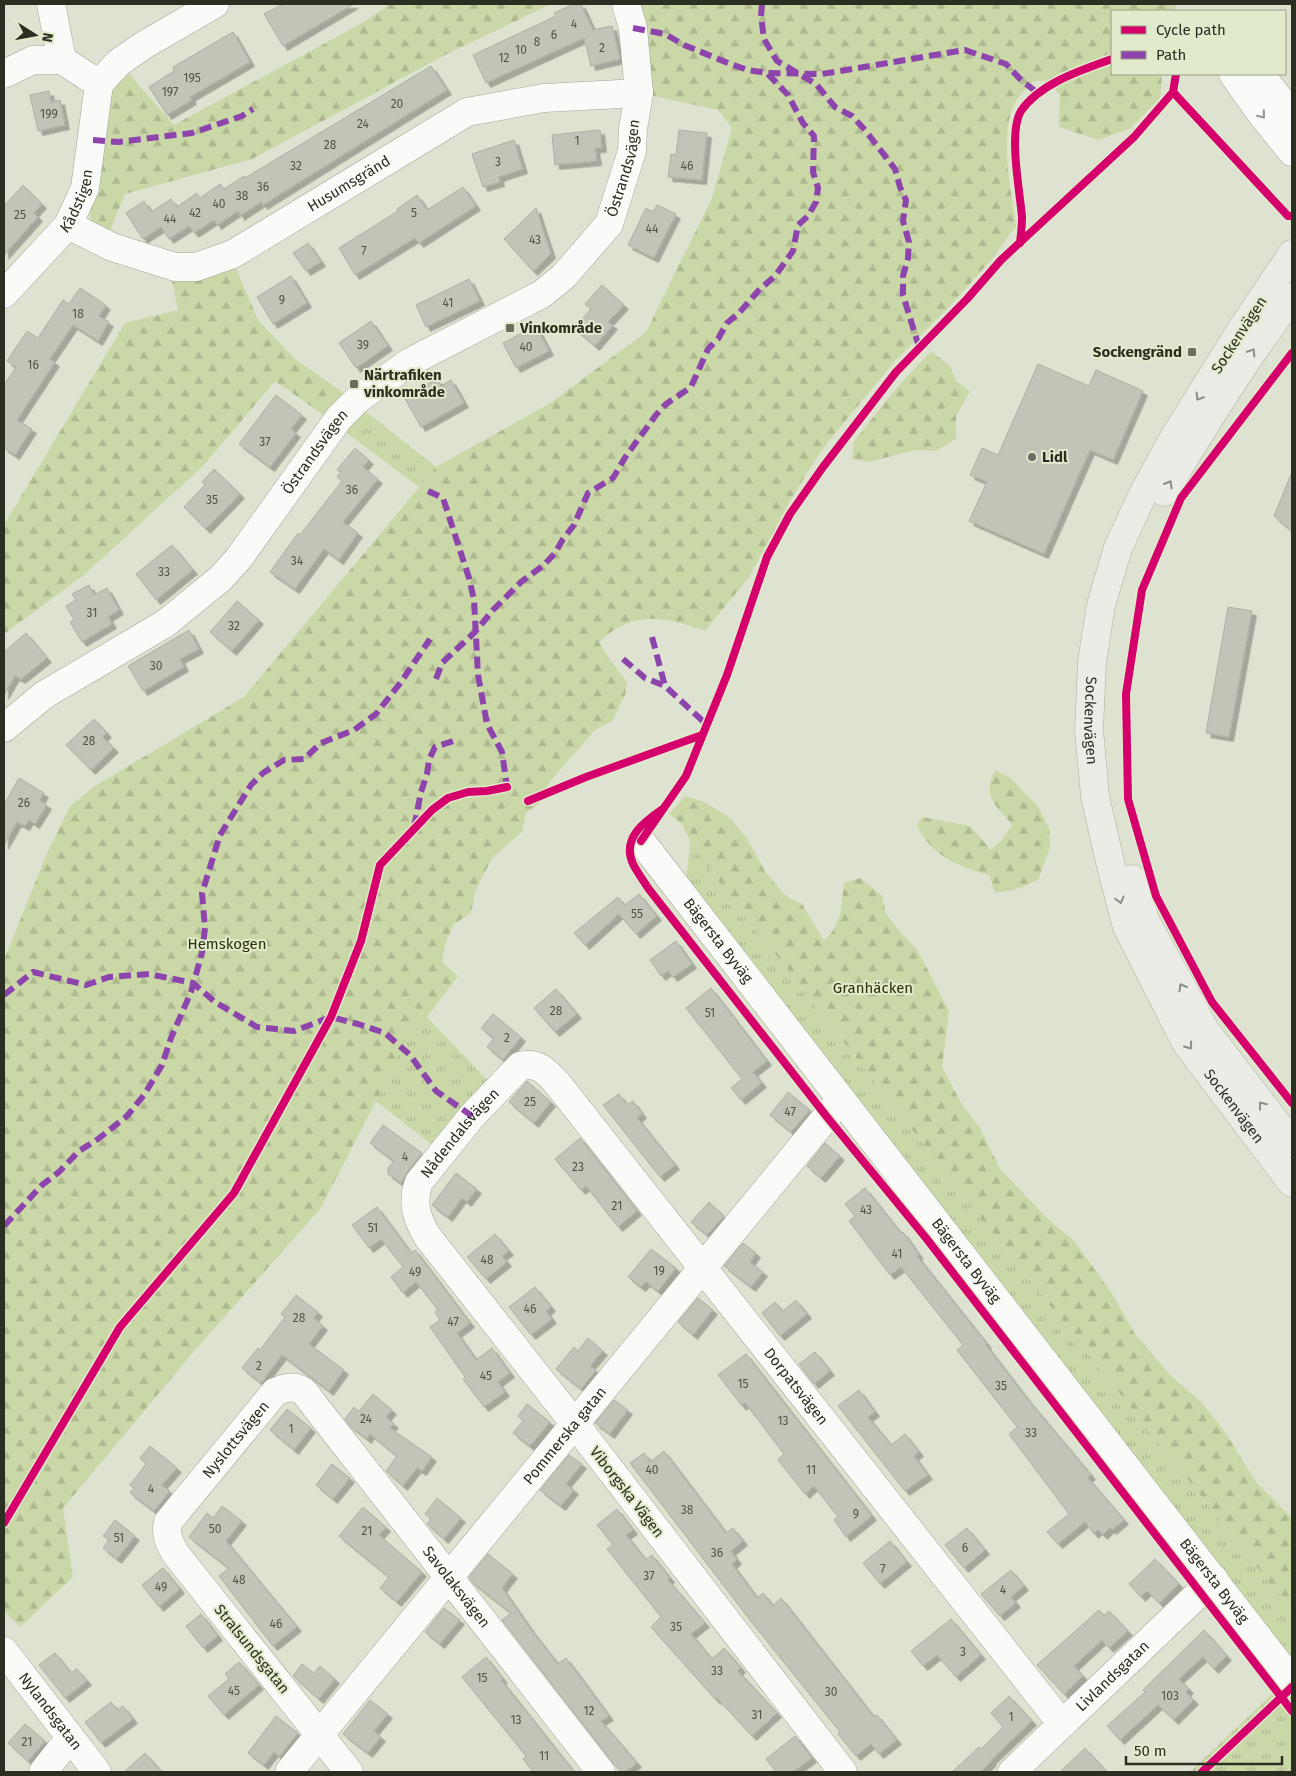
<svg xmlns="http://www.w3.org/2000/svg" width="1296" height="1776" viewBox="0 0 1296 1776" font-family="'Fira Sans',sans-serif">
<defs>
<pattern id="grass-tufts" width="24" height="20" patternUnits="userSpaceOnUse" patternTransform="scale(1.25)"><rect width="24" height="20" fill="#cad7a7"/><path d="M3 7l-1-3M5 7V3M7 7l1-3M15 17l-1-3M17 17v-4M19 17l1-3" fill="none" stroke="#aeb98f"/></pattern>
<pattern id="forest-firs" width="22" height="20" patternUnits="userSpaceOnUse" patternTransform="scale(1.25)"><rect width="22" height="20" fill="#cad7a7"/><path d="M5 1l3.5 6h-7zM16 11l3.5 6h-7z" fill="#aeb98f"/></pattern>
<filter id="shadow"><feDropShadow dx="4.5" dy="4.5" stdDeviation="0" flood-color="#0004"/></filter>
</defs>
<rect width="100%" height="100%" fill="#dee3d1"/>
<path fill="url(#grass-tufts)" d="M364,410L436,467L419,487L343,430Z
M690,841L720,883L983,1221L1292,1611V1660L686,883Z
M427,1017L492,1085L436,1148L376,1101L390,1074L391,1067L412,1023Z
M1280,1686L1292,1697V1772H1190Z"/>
<path fill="url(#forest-firs)" d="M390,4H551L447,54L252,159L125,194L109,233L91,221L89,207L110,92L129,74L174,125L364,22Z
M636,4H1177L1174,11H1112V74H1162L1160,98L1131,128L1099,140L1059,127L1060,95L1048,81H1034C1028,87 1020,94 1016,101C998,132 1011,191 1016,226L991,260L948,308L895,361L831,438L817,457L790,501L749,577L705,631C664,617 634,609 599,642L608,657L627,682L625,695L612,721L595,730L549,783L541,802L526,813L522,832L492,858L475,892L471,913L454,924L445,944L442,962L458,976L427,1017L412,1023L390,1074L320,1209L195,1350L63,1508L73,1577L20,1627L4,1611V960L47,853L70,806L95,786L244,697L436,467L549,404L646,332L712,198L732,128L718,110L649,95C651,62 647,35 636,4Z
M232,259L258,320L295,359L345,394L325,416L275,381L203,466L84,575L4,634V525L125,323L178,310L169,267Z
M931,351L950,366L956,381L970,391L956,416V439L936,451L915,450L869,462L852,459L854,441L894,391Z
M995,770L1011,778L1024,792L1039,808L1049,828L1050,847L1038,880L1017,889L995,893L989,875C959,867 930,855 917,825L922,817L970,826L991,850L1002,840L1012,825C997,805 981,798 995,770Z
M685,796L704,802L729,817L748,840L766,873L786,896L802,904L824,941C842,924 841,907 844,883L860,878L882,896L886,914L902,934L918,951L949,1011L942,1067L962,1105L980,1128L1000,1169L1047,1218L1074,1241L1111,1292L1135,1334L1170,1375L1201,1402L1225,1432L1256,1482L1292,1518V1611L983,1221L720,883L690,841L682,824L669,814Z"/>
<path fill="#c1c5b7" stroke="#acb0a3" filter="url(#shadow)" d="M283,4H354L283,46L264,14Z
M574,4H581L593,30L612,26L620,59L591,66L584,38L486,83L473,55L556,16L554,13Z
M233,32L250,62L190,97L192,100L167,115L149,87L174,71L173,67Z
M431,66L447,90L263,205L261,202L240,216L238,211L217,225L214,220L194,233L189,226L169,239L161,227L143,239L126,213L144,201L151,212L171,199L177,207L197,193L200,198L220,184L224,189L244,176L245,178Z
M49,91L51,102L60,100L65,125L38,131L30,95Z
M600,130L602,148H595L597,161L555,165L552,135Z
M679,130L707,133L702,180L668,177L671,154L676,155Z
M514,140L523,169L499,177L500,182L483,187L472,154Z
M23,185L42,204L34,213L38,217L4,255V206Z
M463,187L476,206L419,243L415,238L355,275L339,248L398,211L397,209L417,195L427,210Z
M657,205L676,214L654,258L628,245L646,208L653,212Z
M536,208L551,254L533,271L504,239Z
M308,243L321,262L306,271L293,253Z
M291,276L307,303L273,324L257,297Z
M469,279L480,301L426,327L416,305Z
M602,285L624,305L608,322L613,325L595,346L574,328L591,309L585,304Z
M80,288L106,305L99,316L109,322L98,341L73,325L50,359L55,362L17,420L32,429L15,455L4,448V385L16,367L7,361L27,331L38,338L63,300L69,304Z
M371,321L388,346L356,368L339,343Z
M536,326L549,351L516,368L503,343Z
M1038,364L1089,386L1096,370L1143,391L1113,460L1090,450L1044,554L969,521L987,482L970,475L982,448L998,455Z
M437,379L441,386L451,380L464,403L421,427L404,397Z
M276,395L302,415L291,429L296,433L270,467L239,444Z
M355,448L369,460L363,467L378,479L343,522L358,533L339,560L324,549L295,589L270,572L298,533L300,535L342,481L337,477L341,472L337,470Z
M214,469L240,494L206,529L184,507L205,485L202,482Z
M1292,472V531L1274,516Z
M172,545L193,570L156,600L136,574Z
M89,585L94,595L107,588L119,610L108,617L112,624L82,642L70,622L74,620L66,606L76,600L72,594Z
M237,601L259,620L232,651L210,632Z
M1228,607L1252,611L1229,737L1206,733Z
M189,630L199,649L180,659L184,667L143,691L128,666Z
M26,633L47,658L21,679L15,676L4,695V652Z
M94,719L107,733L103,737L114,748L91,770L66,745Z
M19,778L44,793L40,800L47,805L35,824L29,820L25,826L17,822L4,845V805Z
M639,894L657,916L636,934L619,914L585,945L574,933L618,897L625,905Z
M676,941L692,964L673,977L668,971L661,976L650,960Z
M711,988L767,1061L753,1072L762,1083L741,1100L731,1088L742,1079L686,1008Z
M556,989L577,1014L555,1032L534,1008Z
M493,1014L521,1037L503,1060L487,1047L494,1038L481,1028Z
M527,1081L551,1102L534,1123L509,1102Z
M788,1092L810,1110L791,1132L770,1115Z
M619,1094L627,1105L633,1101L642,1114L637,1118L675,1165L660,1177L603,1105Z
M383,1125L422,1153L407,1172L401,1183L388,1174V1168L394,1161L370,1143Z
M580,1138L637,1211L618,1227L586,1186L581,1190L555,1159Z
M825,1143L840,1156L821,1178L807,1166Z
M456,1173L477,1189L467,1202L462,1198L448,1217L432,1205Z
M865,1188L901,1233L903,1232L919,1255L917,1256L987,1344L986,1345L1029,1401L1091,1475L1088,1478L1124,1520L1112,1530L1110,1528L1103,1535L1098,1530L1094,1534L1085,1522L1058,1544L1047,1532L1069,1514L1009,1434L1017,1427L957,1350L963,1345L901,1267L890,1275L849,1221L855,1216L845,1204Z
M709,1202L724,1216L707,1235L691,1222Z
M377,1207L411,1253L415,1250L470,1323L457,1333L476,1360L492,1348L510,1373L498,1382L505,1392L484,1407L463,1379L465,1377L430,1327L440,1320L435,1312L438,1310L416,1282L403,1293L391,1277L403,1267L381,1239L369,1248L352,1225Z
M495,1234L509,1251L502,1256L507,1262L486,1279L467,1257Z
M743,1243L756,1253L750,1262L763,1272L751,1287L724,1266Z
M651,1249L676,1268L658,1291L646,1282L641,1287L628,1277Z
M535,1287L551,1307L546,1311L552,1319L531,1335L509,1307Z
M296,1295L318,1312L314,1318L323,1326L309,1344L344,1370L329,1391L282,1355L261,1383L242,1368L258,1348L260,1350L285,1317L281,1314Z
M698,1298L713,1310L693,1335L678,1322Z
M796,1300L807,1314L780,1336L762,1313L775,1302L783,1311Z
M588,1338L603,1351L590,1366L596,1370L581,1389L556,1369L574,1347L578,1351Z
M815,1352L830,1371L814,1384L799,1364Z
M746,1354L872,1516L846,1537L834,1520L838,1517L814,1486L805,1494L778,1460L784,1454L745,1403L742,1406L718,1375Z
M859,1390L875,1412L868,1417L891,1445L905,1434L919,1452L914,1456L928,1475L905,1491L838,1406Z
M373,1394L392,1410L386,1417L394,1424L390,1428L432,1457L422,1471L417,1468L403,1486L386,1471L397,1456L370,1434L367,1439L350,1426L345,1419L354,1407L359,1411Z
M614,1400L628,1410L610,1434L595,1423Z
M527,1404L550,1422L530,1446L513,1433L523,1421L518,1416Z
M287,1409L311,1428L294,1450L270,1430Z
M150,1446L177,1468L162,1485L170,1491L154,1511L130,1493L134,1488L130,1485L146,1464L140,1458Z
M664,1451L726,1533L733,1528L743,1541L731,1551L737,1560L732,1564L757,1598L763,1593L773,1606L781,1598L874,1717L877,1715L897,1740L879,1754L871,1744L856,1756L838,1734L840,1732L753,1624L630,1463L644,1453L650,1462Z
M569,1455L582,1464L566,1484L574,1490L561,1506L540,1490Z
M332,1464L350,1478L333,1499L316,1485Z
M437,1498L461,1518L444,1539L427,1524L431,1519L425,1514Z
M222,1506L242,1521L226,1541L297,1627L273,1646L219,1576L229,1568L189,1537L207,1513L213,1518Z
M363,1507L386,1527L379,1535L422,1572L397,1602L380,1588L389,1577L339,1536Z
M617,1509L633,1530L626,1535L646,1560L652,1555L670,1578L668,1580L705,1623L691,1634L712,1659L724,1648L741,1668L738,1671L777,1713L752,1736L718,1699L716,1700L651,1627L661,1617L607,1549L613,1545L597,1525Z
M115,1520L135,1536L117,1559L103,1548L109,1540L103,1536Z
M967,1528L985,1550L964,1568L945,1545Z
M890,1541L907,1562L880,1584L863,1563Z
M488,1554L513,1574L502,1588L532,1631L558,1664L566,1658L609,1716L601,1721L637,1763L625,1772H621L614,1764L502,1620L511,1613L473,1583L469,1577Z
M1155,1559L1179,1584L1159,1603L1147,1591L1141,1597L1129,1584Z
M163,1568L180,1589L159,1607L142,1585Z
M1011,1570L1024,1586L1011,1597L1016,1603L1000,1616L981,1594Z
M444,1608L460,1620L440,1644L425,1632Z
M1099,1610L1104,1615L1109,1611L1128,1631L1109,1648L1102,1640L1074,1666L1083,1676L1064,1694L1037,1665Z
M201,1614L218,1636L203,1648L186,1626Z
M951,1619L981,1655L956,1677L937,1655L923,1666L911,1651Z
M1204,1630L1227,1656L1214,1669L1203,1657L1179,1679L1189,1689L1186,1692L1194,1700L1174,1720L1158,1705L1120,1740L1107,1726L1145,1692L1143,1690Z
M55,1653L71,1673L77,1669L87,1681L65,1698L39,1665Z
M486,1657L503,1679L501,1680L574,1772H533L523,1759L526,1756L462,1677Z
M239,1662L259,1685L224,1715L208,1696L229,1679L225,1674Z
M302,1664L314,1673L320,1666L335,1679L319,1699L293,1676Z
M1009,1696L1032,1721L991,1760L992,1761L981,1772H952L979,1747L981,1749L1003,1727L991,1713Z
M370,1700L388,1714L374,1731L381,1737L368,1753L343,1734Z
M111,1702L117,1710L123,1706L133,1719L101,1743L85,1722Z
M276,1716L298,1733L279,1757L274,1752L264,1765L248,1753Z
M25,1724L45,1741L28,1761L8,1743Z
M795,1736L812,1758L793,1772H776L766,1759Z
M1085,1748L1107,1772H1060Z
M145,1753L162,1772H124Z"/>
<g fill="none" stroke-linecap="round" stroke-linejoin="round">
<defs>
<g id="minor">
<path d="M51,4L62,60"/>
<path d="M4,74L33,60H62L99,84L118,63L144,45L215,4"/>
<path d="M1233,74L1259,111L1292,152"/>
<path d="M1260,74L1292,115"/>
<path id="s1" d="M68,225L112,247L175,267H196L233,254L467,112L544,98L639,93"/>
<path id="s2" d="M4,294L68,225L85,188L99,84"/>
<path id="s3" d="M4,728L44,695L166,623L221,578L239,558L339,418L358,399L410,362L542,294L564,276L609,224L632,151L633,129L639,93L633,28L626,4"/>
<path id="s4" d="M641,841L1292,1681"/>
<path id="s5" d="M4,1651L97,1772"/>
<path d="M43,1772L70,1738"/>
<path id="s6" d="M289,1772L841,1099"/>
<path id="s7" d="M349,1772L175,1553C169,1542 165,1534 168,1522L275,1392C290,1385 302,1385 311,1401L601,1772"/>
<path id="s8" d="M843,1772L575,1424L427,1236C417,1219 411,1202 419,1182L472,1116L520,1066C537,1061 547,1072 557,1083L1062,1724"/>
<path id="s9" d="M1012,1772L1214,1579"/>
</g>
<g id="major">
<path id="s10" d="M1292,254L1241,330L1172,441L1143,494L1118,548L1101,605L1092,662L1089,730L1095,796L1110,862L1127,927L1186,1043L1292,1183"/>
<path d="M1164,492C1204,425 1245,359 1292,297"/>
<path d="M1132,879L1145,920L1205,1030L1292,1143"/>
</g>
</defs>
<use href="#minor" stroke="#a1a597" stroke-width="29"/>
<use href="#major" stroke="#acb09e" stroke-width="29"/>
<use href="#minor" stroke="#fafbf8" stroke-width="28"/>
<use href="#major" stroke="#ebece5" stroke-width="28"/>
<path stroke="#8e44ad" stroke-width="6" stroke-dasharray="12 6" stroke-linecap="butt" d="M762,4L761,16L764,39L777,61L816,84L835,107L852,116L865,130L895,169L900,187L906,200L903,221L909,242L908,258L903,276V295L919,347
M633,28L665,34L684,45L733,65L748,70L767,73L822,74L965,50L1006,64L1022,81L1038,93
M93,140L118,142L192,133L242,116L253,109
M428,491L443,498L469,578L474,600L478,675L487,724L502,752L507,787
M652,637L665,686
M623,659L645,678L665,686L706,724
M436,679L442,663L475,632L493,610L521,582L544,565L555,553L563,539L574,525L588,493L613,478L626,456L656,415L666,404L691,387L708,349L718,339L727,323L739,313L759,290L775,276L793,251L798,225L808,216L816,202L818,188L813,172L814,136L803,123L788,95L767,73
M414,827L421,792L427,774L429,760L435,747L456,740
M4,995L33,972L86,985L109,977L149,974L193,983L215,1002L257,1027L294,1031L331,1017L358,1024L385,1033L410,1055L436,1091L472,1116
M4,1226L42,1185L59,1172L79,1151L98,1139L127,1116L144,1095L162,1065L171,1038L191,992L202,953L205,928L202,893L220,835L251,785L263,773L284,760L304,759L321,743L354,730L376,714L401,682L430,639"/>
<defs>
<path id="cycleway" d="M1173,92L1288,216H1292
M1020,243C1021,235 1022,225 1022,217C1020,192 1008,132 1021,111C1040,83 1082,70 1112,59
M1292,353L1181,498L1142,590L1126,694L1128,799L1156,896L1212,1002L1292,1103
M528,801L586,777L702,735
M664,808C645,821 621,838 633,864C637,872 643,880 648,888L827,1117L926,1238L1292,1711
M641,841L686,776L727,675L767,557L790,514L823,467L896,372L967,299L1001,260L1134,137L1173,92L1176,74
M4,1523L120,1327L234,1193L331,1017L361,941L380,865L432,810L448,798L468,792L487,791L507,787
M1202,1772L1292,1687"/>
</defs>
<use href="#cycleway" stroke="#e1eaca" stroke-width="11"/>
<use href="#cycleway" stroke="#d6006c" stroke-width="8"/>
</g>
<defs><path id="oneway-chevron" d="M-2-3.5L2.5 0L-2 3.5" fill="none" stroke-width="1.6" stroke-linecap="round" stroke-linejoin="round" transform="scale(1.25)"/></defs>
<use stroke="#92958d" href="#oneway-chevron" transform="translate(1262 115) rotate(51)"/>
<g stroke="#8b8e84">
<use href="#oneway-chevron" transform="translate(1252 352) rotate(-58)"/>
<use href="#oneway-chevron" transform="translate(1199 397) rotate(122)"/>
<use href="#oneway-chevron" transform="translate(1169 484) rotate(-60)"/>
<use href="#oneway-chevron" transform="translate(1120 900) rotate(75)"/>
<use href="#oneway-chevron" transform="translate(1182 987) rotate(-119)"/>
<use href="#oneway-chevron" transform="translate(1189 1046) rotate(55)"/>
<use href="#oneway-chevron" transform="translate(1262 1105) rotate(-128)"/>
</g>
<g fill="#6a6e5f" stroke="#e1eaca" stroke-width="2">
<rect x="505" y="323" width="10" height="10" rx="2.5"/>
<rect x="1187" y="347" width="10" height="10" rx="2.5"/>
<rect x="349" y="379" width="10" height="10" rx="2.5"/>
<circle cx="1032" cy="457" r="5"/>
</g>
<g text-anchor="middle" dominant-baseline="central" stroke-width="4" stroke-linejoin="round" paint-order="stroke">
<g font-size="12" fill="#505447">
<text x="574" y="24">4</text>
<text x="554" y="35">6</text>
<text x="537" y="42">8</text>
<text x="602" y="48">2</text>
<text x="521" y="50">10</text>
<text x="504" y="58">12</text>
<text x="192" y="78">195</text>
<text x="170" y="92">197</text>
<text x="397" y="104">20</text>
<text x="49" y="114">199</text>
<text x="363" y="124">24</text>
<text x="577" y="141">1</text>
<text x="330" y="145">28</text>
<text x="498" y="162">3</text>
<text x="296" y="166">32</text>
<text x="687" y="166">46</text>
<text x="263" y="187">36</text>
<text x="242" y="196">38</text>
<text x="219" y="204">40</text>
<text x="195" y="213">42</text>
<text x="414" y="213">5</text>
<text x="20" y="215">25</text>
<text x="170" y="219">44</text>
<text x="652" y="229">44</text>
<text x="535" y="240">43</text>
<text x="364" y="251">7</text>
<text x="282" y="300">9</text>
<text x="448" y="303">41</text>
<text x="78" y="314">18</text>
<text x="363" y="345">39</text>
<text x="526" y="347">40</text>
<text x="33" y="365">16</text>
<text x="265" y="442">37</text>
<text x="352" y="490">36</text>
<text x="212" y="500">35</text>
<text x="297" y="561">34</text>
<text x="164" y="572">33</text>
<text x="92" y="613">31</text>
<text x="234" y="626">32</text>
<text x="156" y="666">30</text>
<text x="89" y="741">28</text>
<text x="24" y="803">26</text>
<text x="637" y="914">55</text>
<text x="556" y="1011">28</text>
<text x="710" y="1013">51</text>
<text x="507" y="1038">2</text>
<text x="530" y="1102">25</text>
<text x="790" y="1112">47</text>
<text x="405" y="1157">4</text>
<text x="578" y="1167">23</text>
<text x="617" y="1206">21</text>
<text x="866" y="1210">43</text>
<text x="373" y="1228">51</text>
<text x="897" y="1254">41</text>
<text x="487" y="1260">48</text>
<text x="659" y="1271">19</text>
<text x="415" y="1272">49</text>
<text x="530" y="1309">46</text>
<text x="299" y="1318">28</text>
<text x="453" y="1322">47</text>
<text x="259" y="1366">2</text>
<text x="486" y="1376">45</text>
<text x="743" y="1384">15</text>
<text x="1001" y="1386">35</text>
<text x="366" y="1419">24</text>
<text x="783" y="1421">13</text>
<text x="291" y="1429">1</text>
<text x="1031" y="1433">33</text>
<text x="652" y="1470">40</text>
<text x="811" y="1470">11</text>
<text x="151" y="1489">4</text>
<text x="687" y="1510">38</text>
<text x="856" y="1514">9</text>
<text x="215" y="1529">50</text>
<text x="367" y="1531">21</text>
<text x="119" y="1538">51</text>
<text x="965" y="1548">6</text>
<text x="717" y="1553">36</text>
<text x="883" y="1569">7</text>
<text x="649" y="1576">37</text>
<text x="239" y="1580">48</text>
<text x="161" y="1587">49</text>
<text x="1003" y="1590">4</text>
<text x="276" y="1624">46</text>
<text x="676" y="1627">35</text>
<text x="963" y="1652">3</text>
<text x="717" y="1671">33</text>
<text x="482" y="1678">15</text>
<text x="234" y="1691">45</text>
<text x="831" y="1692">30</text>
<text x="1170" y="1696">103</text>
<text x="589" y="1711">12</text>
<text x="757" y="1715">31</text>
<text x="1011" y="1717">1</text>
<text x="516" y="1720">13</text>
<text x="27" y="1742">21</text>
<text x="544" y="1756">11</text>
</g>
<g font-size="15" fill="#2b2f22" stroke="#e1eaca">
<text stroke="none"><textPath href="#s3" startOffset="858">Östrandsvägen</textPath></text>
<text stroke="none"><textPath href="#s1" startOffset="311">Husumsgränd</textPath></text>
<text stroke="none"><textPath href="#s2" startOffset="120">Kådstigen</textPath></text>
<text transform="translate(1239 335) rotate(-57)">Sockenvägen</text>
<text stroke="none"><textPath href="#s3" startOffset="422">Östrandsvägen</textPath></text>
<text stroke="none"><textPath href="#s10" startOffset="518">Sockenvägen</textPath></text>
<text stroke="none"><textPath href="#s4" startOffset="126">Bägersta Byväg</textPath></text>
<text stroke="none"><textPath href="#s10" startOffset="938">Sockenvägen</textPath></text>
<text stroke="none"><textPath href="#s8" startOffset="799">Nådendalsvägen</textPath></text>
<text stroke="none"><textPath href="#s4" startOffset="531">Bägersta Byväg</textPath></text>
<text stroke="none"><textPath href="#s8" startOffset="1319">Dorpatsvägen</textPath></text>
<text stroke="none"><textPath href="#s6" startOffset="435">Pommerska gatan</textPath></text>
<text stroke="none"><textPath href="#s7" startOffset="419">Nyslottsvägen</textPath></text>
<text transform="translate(627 1492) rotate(52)">Viborgska Vägen</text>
<text stroke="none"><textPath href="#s4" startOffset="936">Bägersta Byväg</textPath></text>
<text stroke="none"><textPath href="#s7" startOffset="759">Savolaksvägen</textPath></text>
<text transform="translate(252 1649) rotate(51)">Stralsundsgatan</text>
<text stroke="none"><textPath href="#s9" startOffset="139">Livlandsgatan</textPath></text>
<text stroke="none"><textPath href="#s5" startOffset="76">Nylandsgatan</textPath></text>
</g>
<g font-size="15" font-weight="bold" fill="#2b2f22" stroke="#e1eaca" text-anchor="start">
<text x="520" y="328">Vinkområde</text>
<text x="1182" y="352" text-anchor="end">Sockengränd</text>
<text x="364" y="375">Närtrafiken<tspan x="364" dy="17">vinkområde</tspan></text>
<text x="1042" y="457">Lidl</text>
</g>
<g font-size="15" fill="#293109" stroke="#e1eaca">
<text x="227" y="944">Hemskogen</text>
<text x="873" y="988">Granhäcken</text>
</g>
</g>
<rect width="1296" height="1776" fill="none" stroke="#2b2f22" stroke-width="10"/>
<rect x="1111" y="10" width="175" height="65" fill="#e1eaca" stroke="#989f87"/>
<rect x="1121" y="26" width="25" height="8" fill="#d6006c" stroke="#989f87"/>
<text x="1156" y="35" font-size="15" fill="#2b2f22">Cycle path</text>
<rect x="1121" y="51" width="25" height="8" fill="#8e44ad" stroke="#989f87"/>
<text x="1156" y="60" font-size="15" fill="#2b2f22">Path</text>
<g transform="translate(35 35) rotate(101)" stroke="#e1eaca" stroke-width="4" paint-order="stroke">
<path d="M0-4L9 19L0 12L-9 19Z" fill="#2b2f22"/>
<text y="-8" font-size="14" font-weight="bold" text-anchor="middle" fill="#2b2f22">N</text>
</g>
<path d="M1126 1756v8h156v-8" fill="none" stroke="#2b2f22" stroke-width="2.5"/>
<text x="1134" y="1756" font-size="15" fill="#2b2f22" stroke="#e1eaca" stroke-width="4" paint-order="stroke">50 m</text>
</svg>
